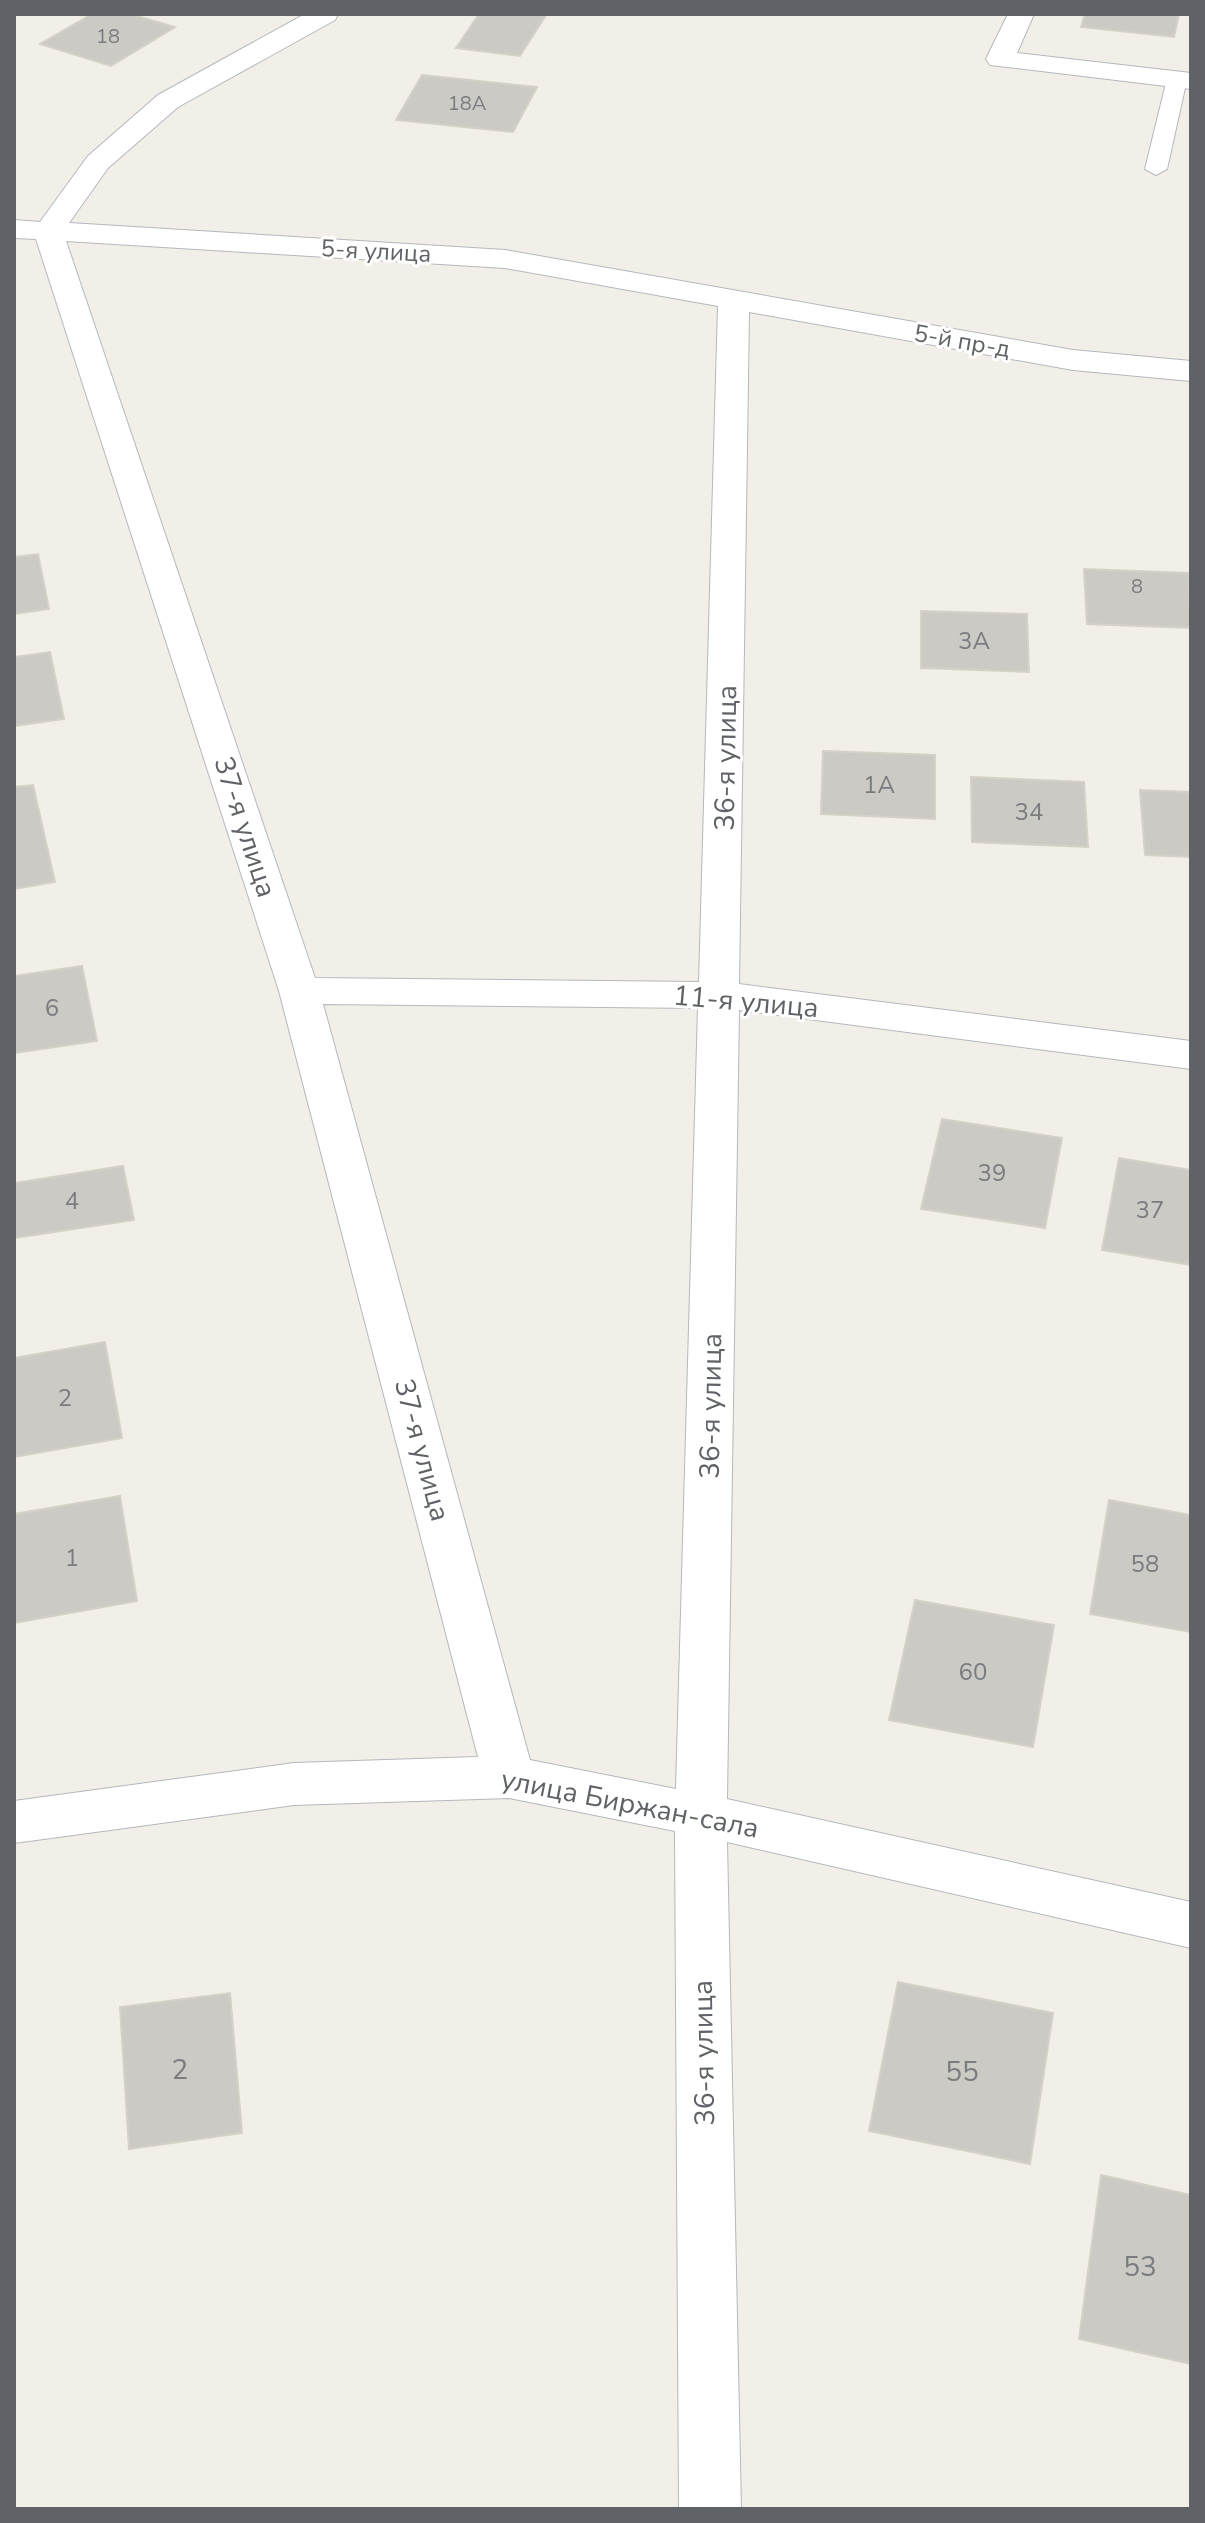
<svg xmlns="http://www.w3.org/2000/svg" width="1205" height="2523" viewBox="0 0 1205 2523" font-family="'Nunito Sans',sans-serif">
<rect width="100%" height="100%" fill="#f1efe8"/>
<path fill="#cccac5" stroke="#d6d1c6" stroke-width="2" d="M92,14H130L175,27L111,66L40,44Z
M479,14H534L546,15L520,56L456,48Z
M1085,14H1179L1174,37L1081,27Z
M422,75L537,87L513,132L396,120Z
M38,554L49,609L14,614V557Z
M1084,569L1188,573L1191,628L1087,624Z
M921,611L1027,614L1029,672L921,668Z
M50,652L64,719L14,726V657Z
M823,751L935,755V819L821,814Z
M971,777L1084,782L1088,847L972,842Z
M33,785L55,882L14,889V787Z
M1140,790L1191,792V857L1145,855Z
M82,966L97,1041L14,1053V976Z
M942,1119L1062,1138L1045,1228L921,1209Z
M1119,1158L1191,1170V1265L1102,1250Z
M123,1166L134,1220L14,1238V1183Z
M105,1342L122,1438L14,1457V1358Z
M120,1496L137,1601L14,1623V1514Z
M1109,1500L1191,1515V1632L1090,1614Z
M915,1600L1054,1625L1033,1747L889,1720Z
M898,1982L1053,2013L1030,2164L869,2131Z
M230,1993L242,2133L129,2149L120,2007Z
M1101,2175L1191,2195V2364L1079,2339Z"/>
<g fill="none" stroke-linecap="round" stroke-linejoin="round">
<defs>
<path id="lane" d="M1177,73L1187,79L1167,169L1156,175L1145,169L1167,79Z"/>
<path id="street" d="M305,14H338L335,20L178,107L108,168L69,223L505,250L1073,350L1191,361V381L1073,370L749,312L739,984L1191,1041V1069L739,1010L727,1799L1191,1902V1948L727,1842L741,2509H679L675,1831L509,1798L294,1805L14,1843V1801L294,1763L478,1757L279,991L36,239L14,238V220L40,222L88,156L158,95ZM66,241L505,268L718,306L699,982L315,978ZM323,1004L698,1008L676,1789L530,1760Z
M1008,14H1034L1017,53L1191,73V89L990,65L986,59Z"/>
</defs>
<use href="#lane" stroke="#b5b8bc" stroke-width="2"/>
<use href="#street" stroke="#b5b8bc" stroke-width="2"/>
<use href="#lane" fill="#fff" fill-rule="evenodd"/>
<use href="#street" fill="#fff" fill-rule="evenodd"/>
</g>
<g text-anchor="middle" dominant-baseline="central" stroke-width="6" stroke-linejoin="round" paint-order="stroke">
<g font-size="20" fill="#7a7d7f">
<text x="108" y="36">18</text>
<text x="467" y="103">18А</text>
<text x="1137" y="586">8</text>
</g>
<g font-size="24" fill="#5f6368" stroke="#fff">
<text transform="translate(376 251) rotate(3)">5-я улица</text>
<text transform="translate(962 341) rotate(10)">5-й пр-д</text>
</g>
<g font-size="24" fill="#7a7d7f">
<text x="974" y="641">3А</text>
<text x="879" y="785">1А</text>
<text x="1029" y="812">34</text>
<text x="52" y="1008">6</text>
<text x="992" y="1173">39</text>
<text x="72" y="1201">4</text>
<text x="1150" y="1210">37</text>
<text x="65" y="1398">2</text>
<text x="72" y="1558">1</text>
<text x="1145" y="1564">58</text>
<text x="973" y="1672">60</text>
</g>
<g font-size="28" fill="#5f6368" stroke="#fff">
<text transform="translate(726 758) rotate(-89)">36-я улица</text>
<text transform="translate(245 827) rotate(72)">37-я улица</text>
<text transform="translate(746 1002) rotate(5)">11-я улица</text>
<text transform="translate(711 1406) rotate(-89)">36-я улица</text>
<text transform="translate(422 1450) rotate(75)">37-я улица</text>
<text transform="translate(630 1804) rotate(11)">улица Биржан-сала</text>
<text transform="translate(704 2053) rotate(-91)">36-я улица</text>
</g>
<g font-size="28" fill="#7a7d7f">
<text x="180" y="2070">2</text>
<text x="962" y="2072">55</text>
<text x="1140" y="2267">53</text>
</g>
</g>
<rect width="1205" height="2523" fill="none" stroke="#5f6368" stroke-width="32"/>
</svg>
